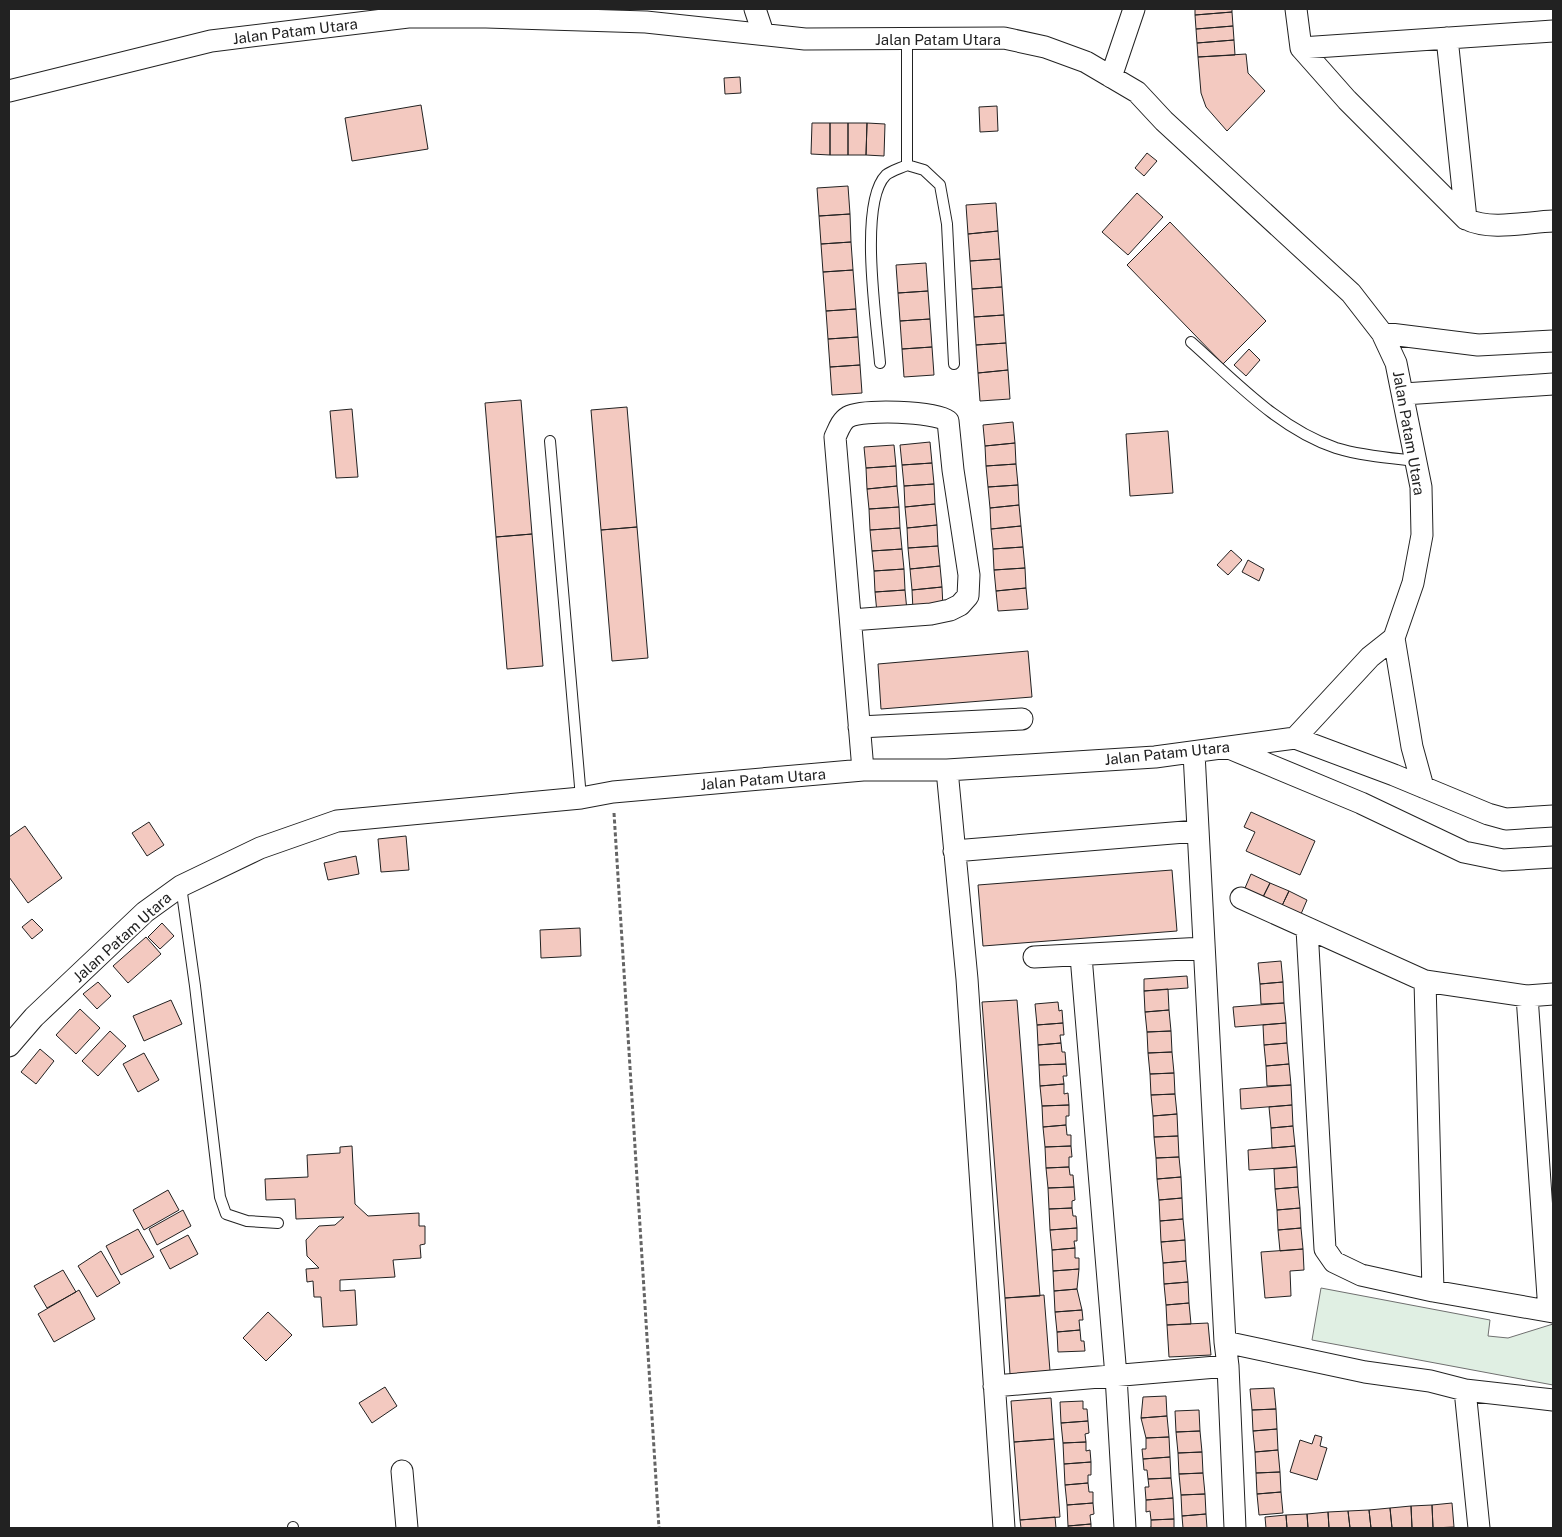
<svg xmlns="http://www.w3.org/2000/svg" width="1562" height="1537" viewBox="0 0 1562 1537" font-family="'Public Sans',sans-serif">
<rect width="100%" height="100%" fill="#fff"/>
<path fill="#e0efe3" stroke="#6f6f6f" d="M1321,1288L1490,1320L1488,1336L1508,1338L1553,1324V1385L1312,1340Z"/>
<path fill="#f3c9c0" stroke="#222" d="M1195,9H1232V12L1195,15Z
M1232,12L1233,26L1196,29L1195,15Z
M1233,26L1234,40L1197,43L1196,29Z
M1234,40L1235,55L1198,57L1197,43Z
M1246,54L1248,73L1265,91L1227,131L1206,107L1201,93L1198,57Z
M740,77L741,93L725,94L724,78Z
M421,105L428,149L352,161L345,118Z
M997,106L998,131L980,132L979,107Z
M812,123H830V155L811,154Z
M830,123H848V155H830Z
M848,123H867L866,155H848Z
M867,123L885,124L884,156L866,155Z
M1147,153L1157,161L1144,176L1135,168Z
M848,186L850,214L819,216L817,188Z
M1137,193L1163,217L1128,255L1102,232Z
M996,203L998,231L968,234L966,205Z
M850,214L851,242L821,244L819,216Z
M1170,222L1266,321L1223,364L1127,265Z
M998,231L1000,259L970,261L968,234Z
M851,242L853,270L823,272L821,244Z
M1000,259L1002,287L972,289L970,261Z
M926,263L928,291L898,293L896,265Z
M853,270L856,309L826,311L823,272Z
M1002,287L1004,315L974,317L972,289Z
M928,291L930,319L900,321L898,293Z
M856,309L858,337L828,339L826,311Z
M1004,315L1006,343L976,345L974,317Z
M930,319L932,347L902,349L900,321Z
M858,337L860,365L830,367L828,339Z
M1006,343L1008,370L978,373L976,345Z
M932,347L934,375L904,377L902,349Z
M1249,349L1260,360L1246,376L1234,365Z
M860,365L862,393L832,395L830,367Z
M1008,370L1010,399L980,401L978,373Z
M521,400L532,534L496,537L485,403Z
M627,407L637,527L601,530L591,410Z
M352,409L358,477L336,478L330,411Z
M1013,422L1015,443L985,446L983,425Z
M1168,431L1173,493L1130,496L1126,434Z
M930,442L932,463L902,465L900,445Z
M1015,443L1016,464L986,466L985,446Z
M894,445L896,466L866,468L864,447Z
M932,463L934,484L904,486L902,465Z
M1016,464L1018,485L988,487L986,466Z
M896,466L897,486L867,489L866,468Z
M934,484L935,504L905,507L904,486Z
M1018,485L1019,505L990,508L988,487Z
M897,486L899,507L869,509L867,489Z
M935,504L937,525L907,528L905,507Z
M1019,505L1021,526L991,529L990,508Z
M899,507L900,528L870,530L869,509Z
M937,525L938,546L908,548L907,528Z
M1021,526L1023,547L993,549L991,529Z
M637,527L648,658L612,661L601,530Z
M900,528L902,549L872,551L870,530Z
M532,534L543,666L507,669L496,537Z
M938,546L940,566L910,569L908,548Z
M1023,547L1025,568L994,570L993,549Z
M902,549L904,569L874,571L872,551Z
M1231,550L1242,560L1228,575L1217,565Z
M1248,560L1264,569L1259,581L1242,572Z
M940,566L942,587L912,590L910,569Z
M1025,568L1026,588L996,591L994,570Z
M904,569L905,590L875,592L874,571Z
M942,587L943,608L913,610L912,590Z
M1026,588L1028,609L998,611L996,591Z
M905,590L907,611L877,613L875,592Z
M1028,651L1032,697L881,709L878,664Z
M1251,812L1315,841L1300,875L1246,851L1255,832L1244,827Z
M149,822L164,845L147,856L132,833Z
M25,826L62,878L28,903L9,877V837Z
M406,836L409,870L381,872L378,839Z
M356,856L359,874L328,880L324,863Z
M1172,870L1177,931L983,946L978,885Z
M1251,874L1270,883L1260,903L1242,895Z
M1270,883L1289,891L1279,912L1260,903Z
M1289,891L1307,900L1298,921L1279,912Z
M32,919L43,930L32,939L22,927Z
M162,923L174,936L160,949L148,937Z
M580,928L581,956L541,958L540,930Z
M146,937L161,954L128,983L113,966Z
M1281,961L1283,982L1260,984L1258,963Z
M1187,976L1188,988L1144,991V979Z
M98,982L111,996L97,1009L83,994Z
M1283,982L1284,1003L1261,1004L1260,984Z
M1168,989L1169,1010L1145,1012L1144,991Z
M171,1000L182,1024L144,1041L133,1016Z
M1017,1000L1040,1296L1005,1298L982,1002Z
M1058,1002L1059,1011L1062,1010L1063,1023L1037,1025L1035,1004Z
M1284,1003L1286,1023L1235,1027L1233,1007Z
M80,1009L100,1028L76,1054L56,1035Z
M1169,1010L1171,1031L1147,1032L1145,1012Z
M1063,1023L1064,1035H1060L1061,1043L1038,1045L1037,1025Z
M1286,1023L1287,1043L1264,1045L1263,1025Z
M110,1031L126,1046L98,1076L82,1061Z
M1171,1031L1172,1052L1148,1053L1147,1032Z
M1061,1043L1062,1052H1065L1066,1064L1039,1065L1038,1045Z
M1287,1043L1289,1064L1266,1066L1264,1045Z
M40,1049L54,1061L36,1084L21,1072Z
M1172,1052L1174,1073L1150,1074L1148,1053Z
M144,1053L159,1080L138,1092L123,1064Z
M1066,1064L1067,1076H1063L1064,1084L1040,1086L1039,1065Z
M1289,1064L1291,1085L1267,1086L1266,1066Z
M1174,1073L1175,1094L1151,1095L1150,1074Z
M1064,1084V1094L1068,1093L1069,1105L1042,1106L1040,1086Z
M1291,1085L1292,1105L1241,1109L1240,1089Z
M1175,1094L1177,1114L1153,1116L1151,1095Z
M1069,1105V1116H1066V1125L1043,1127L1042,1106Z
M1292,1105L1293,1126L1271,1128L1269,1107Z
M1177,1114L1178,1136L1154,1137L1153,1116Z
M1066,1125L1067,1135H1071V1146L1045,1147L1043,1127Z
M1293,1126L1295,1146L1272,1148L1271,1128Z
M1178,1136L1179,1157L1156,1158L1154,1137Z
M352,1146L355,1204L368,1216L419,1213V1226H425V1244L420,1245L421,1258L393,1260L395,1277L340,1280V1291L355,1290L357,1325L323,1327L321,1297H314L313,1281L307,1282L306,1269L319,1268L307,1256L306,1240L319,1226L335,1225L344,1217L296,1219L295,1199L266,1200L265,1179L308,1177L307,1155L340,1153V1147Z
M1071,1146L1072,1157H1069V1167L1046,1168L1045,1147Z
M1295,1146L1297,1167L1249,1170L1248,1150Z
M1179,1157L1181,1177L1157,1179L1156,1158Z
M1069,1167L1070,1175H1073L1074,1187L1048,1188L1046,1168Z
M1297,1167L1298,1187L1275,1189L1274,1169Z
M1181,1177L1182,1198L1159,1200L1157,1179Z
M1074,1187L1075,1200L1072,1201V1208L1049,1209L1048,1188Z
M1298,1187L1300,1208L1277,1210L1275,1189Z
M168,1190L179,1210L144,1230L133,1210Z
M1182,1198L1183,1219L1160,1221L1159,1200Z
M1072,1208L1073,1216H1076L1077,1228L1050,1230L1049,1209Z
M1300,1208L1301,1228L1278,1230L1277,1210Z
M183,1210L191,1226L157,1245L149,1229Z
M1183,1219L1185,1240L1161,1242L1160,1221Z
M1077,1228V1241H1074L1075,1248L1052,1250L1050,1230Z
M1301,1228L1303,1249L1280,1251L1278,1230Z
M138,1229L154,1257L121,1275L106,1246Z
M188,1235L198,1254L170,1269L160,1250Z
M1185,1240L1186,1261L1163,1263L1161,1242Z
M1075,1248V1258H1079V1269L1053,1271L1052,1250Z
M1303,1249L1304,1270L1290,1271L1291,1296L1265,1298L1261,1252Z
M101,1251L120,1283L97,1297L78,1266Z
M1186,1261L1188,1282L1164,1284L1163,1263Z
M1079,1269L1077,1289L1054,1291L1053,1271Z
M63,1270L76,1292L47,1308L34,1286Z
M1188,1282L1189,1303L1166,1305L1164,1284Z
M1077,1289L1082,1310L1055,1312L1054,1291Z
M79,1290L95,1319L54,1342L38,1314Z
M1044,1295L1050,1371L1010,1374L1005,1298Z
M1189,1303L1191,1324L1167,1325L1166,1305Z
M1082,1310L1083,1320H1079L1080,1330L1057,1332L1055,1312Z
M268,1312L292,1335L266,1361L243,1338Z
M1208,1323L1211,1355L1169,1357L1167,1325Z
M1080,1330L1081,1341H1084L1085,1351L1058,1352L1057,1332Z
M385,1387L397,1406L372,1423L359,1403Z
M1274,1388L1276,1409L1252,1410L1250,1389Z
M1166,1396L1167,1416L1141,1418L1143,1397Z
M1051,1398L1054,1439L1014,1442L1011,1401Z
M1083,1401V1409H1087L1088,1421L1061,1423L1060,1402Z
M1276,1409L1277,1429L1253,1431L1252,1410Z
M1199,1410L1200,1431L1176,1432L1175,1411Z
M1167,1416L1169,1437L1146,1438L1141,1418Z
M1088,1421L1089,1433L1085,1434L1086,1442L1063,1443L1061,1423Z
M1277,1429L1278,1450L1255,1452L1253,1431Z
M1200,1431L1202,1452L1178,1453L1176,1432Z
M1315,1435L1322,1437L1320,1446L1327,1448L1317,1480L1290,1472L1300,1440L1312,1444Z
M1169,1437L1170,1457L1143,1459L1142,1449H1146V1438Z
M1054,1439L1060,1517L1020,1520L1014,1442Z
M1086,1442V1451L1090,1450L1091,1462L1064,1464L1063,1443Z
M1278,1450L1280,1472L1256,1473L1255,1452Z
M1202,1452L1203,1473L1179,1474L1178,1453Z
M1170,1457L1171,1478L1148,1479L1147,1470H1144L1143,1459Z
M1091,1462V1475H1088V1483L1065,1485L1064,1464Z
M1280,1472L1281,1492L1257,1494L1256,1473Z
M1203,1473L1205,1494L1181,1495L1179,1474Z
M1171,1478L1173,1498L1146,1500L1145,1487H1149L1148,1479Z
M1088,1483L1089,1492H1093V1503L1067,1505L1065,1485Z
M1281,1492L1283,1513L1259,1515L1257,1494Z
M1205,1494L1206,1514L1182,1516L1181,1495Z
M1173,1498L1174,1519L1151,1520L1150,1511L1146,1512V1500Z
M1093,1503L1094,1514L1090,1515L1091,1524L1068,1526L1067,1505Z
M1452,1503L1454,1527L1433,1528L1432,1505Z
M1432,1505L1433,1528H1412L1411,1506Z
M1411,1506L1412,1528H1392L1390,1508Z
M1390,1508L1392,1528H1371L1369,1510Z
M1369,1510L1371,1528H1350L1348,1511Z
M1348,1511L1350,1528H1329L1328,1512Z
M1328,1512L1329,1528H1308L1307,1514Z
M1206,1514L1207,1528H1183L1182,1516Z
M1307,1514L1308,1528H1287L1286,1515Z
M1286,1515L1287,1528H1266L1265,1517Z
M1055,1517L1056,1528H1021L1020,1520Z
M1174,1519V1528H1148L1151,1527V1520Z
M1091,1524V1528H1068V1526Z"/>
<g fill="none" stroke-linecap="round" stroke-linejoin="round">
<defs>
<path id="lane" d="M907,40V165L924,170L940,185L947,224L954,364
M1191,342C1235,381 1279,429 1336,448C1362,456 1390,458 1416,461
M880,363C877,324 858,203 886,175C891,171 901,168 907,165
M550,441L581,798
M181,886L195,986L220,1197L226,1214L247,1221L278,1223
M293,1527V1528"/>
<path id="street" d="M755,9L763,33
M1296,9L1301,48L1347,100L1466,219C1491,231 1527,222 1553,221
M1447,38L1466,219
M1301,48L1553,31
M1111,77L1134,9
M9,91L211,41L408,17H486L646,22L805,39L1004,38L1045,47L1086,62L1137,92L1164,121L1351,293L1382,333L1396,363L1421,487L1422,535L1413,583L1394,638L1370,657L1295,738L1155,757L947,770H863L613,792L581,798L337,821L260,848L181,886L145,912L34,1017L9,1046
M1382,333L1478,345L1553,341
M1404,394L1553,384
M851,620L931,614L950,610L960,605L968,596L969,575L953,470L948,421C934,411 863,409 848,417C841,421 838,431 835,437L863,770
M1394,638L1412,747L1423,787
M859,727L1022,719
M1295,738L1394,775L1488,814L1506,819L1553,816
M1229,748L1361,803L1464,852L1503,860L1553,857
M1194,753L1225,1342L1228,1366L1235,1528
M947,770L967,979L1004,1528
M954,851L1197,831
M1241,898L1425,981L1527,996L1553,994
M1307,929L1325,1249L1334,1262L1361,1275L1433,1291L1553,1312
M1081,956L1116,1376L1125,1528
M1034,957L1204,948
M1425,981L1433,1291
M1527,996L1549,1311
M1225,1342L1365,1372L1430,1381L1465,1390
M994,1386L1228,1366
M402,1471L407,1528
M1479,1528L1465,1390L1553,1400"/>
</defs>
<use href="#lane" stroke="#222" stroke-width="12"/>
<use href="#street" stroke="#222" stroke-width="23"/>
<path stroke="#646464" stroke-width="3" stroke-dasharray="4 2.5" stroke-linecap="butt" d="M614,813L659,1528"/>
<use href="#lane" stroke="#fff" stroke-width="10"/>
<use href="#street" stroke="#fff" stroke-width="21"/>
</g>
<g text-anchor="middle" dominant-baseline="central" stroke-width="4" stroke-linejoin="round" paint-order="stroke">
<g font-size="15" fill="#222" stroke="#fff">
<text transform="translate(295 31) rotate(-7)">Jalan Patam Utara</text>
<text x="938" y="39">Jalan Patam Utara</text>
<text transform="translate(1409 433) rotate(80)">Jalan Patam Utara</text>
<text transform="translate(1167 753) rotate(-6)">Jalan Patam Utara</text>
<text transform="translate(763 779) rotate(-5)">Jalan Patam Utara</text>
<text transform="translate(122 937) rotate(-42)">Jalan Patam Utara</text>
</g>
</g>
<rect width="1562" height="1537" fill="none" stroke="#222222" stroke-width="20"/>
</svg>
